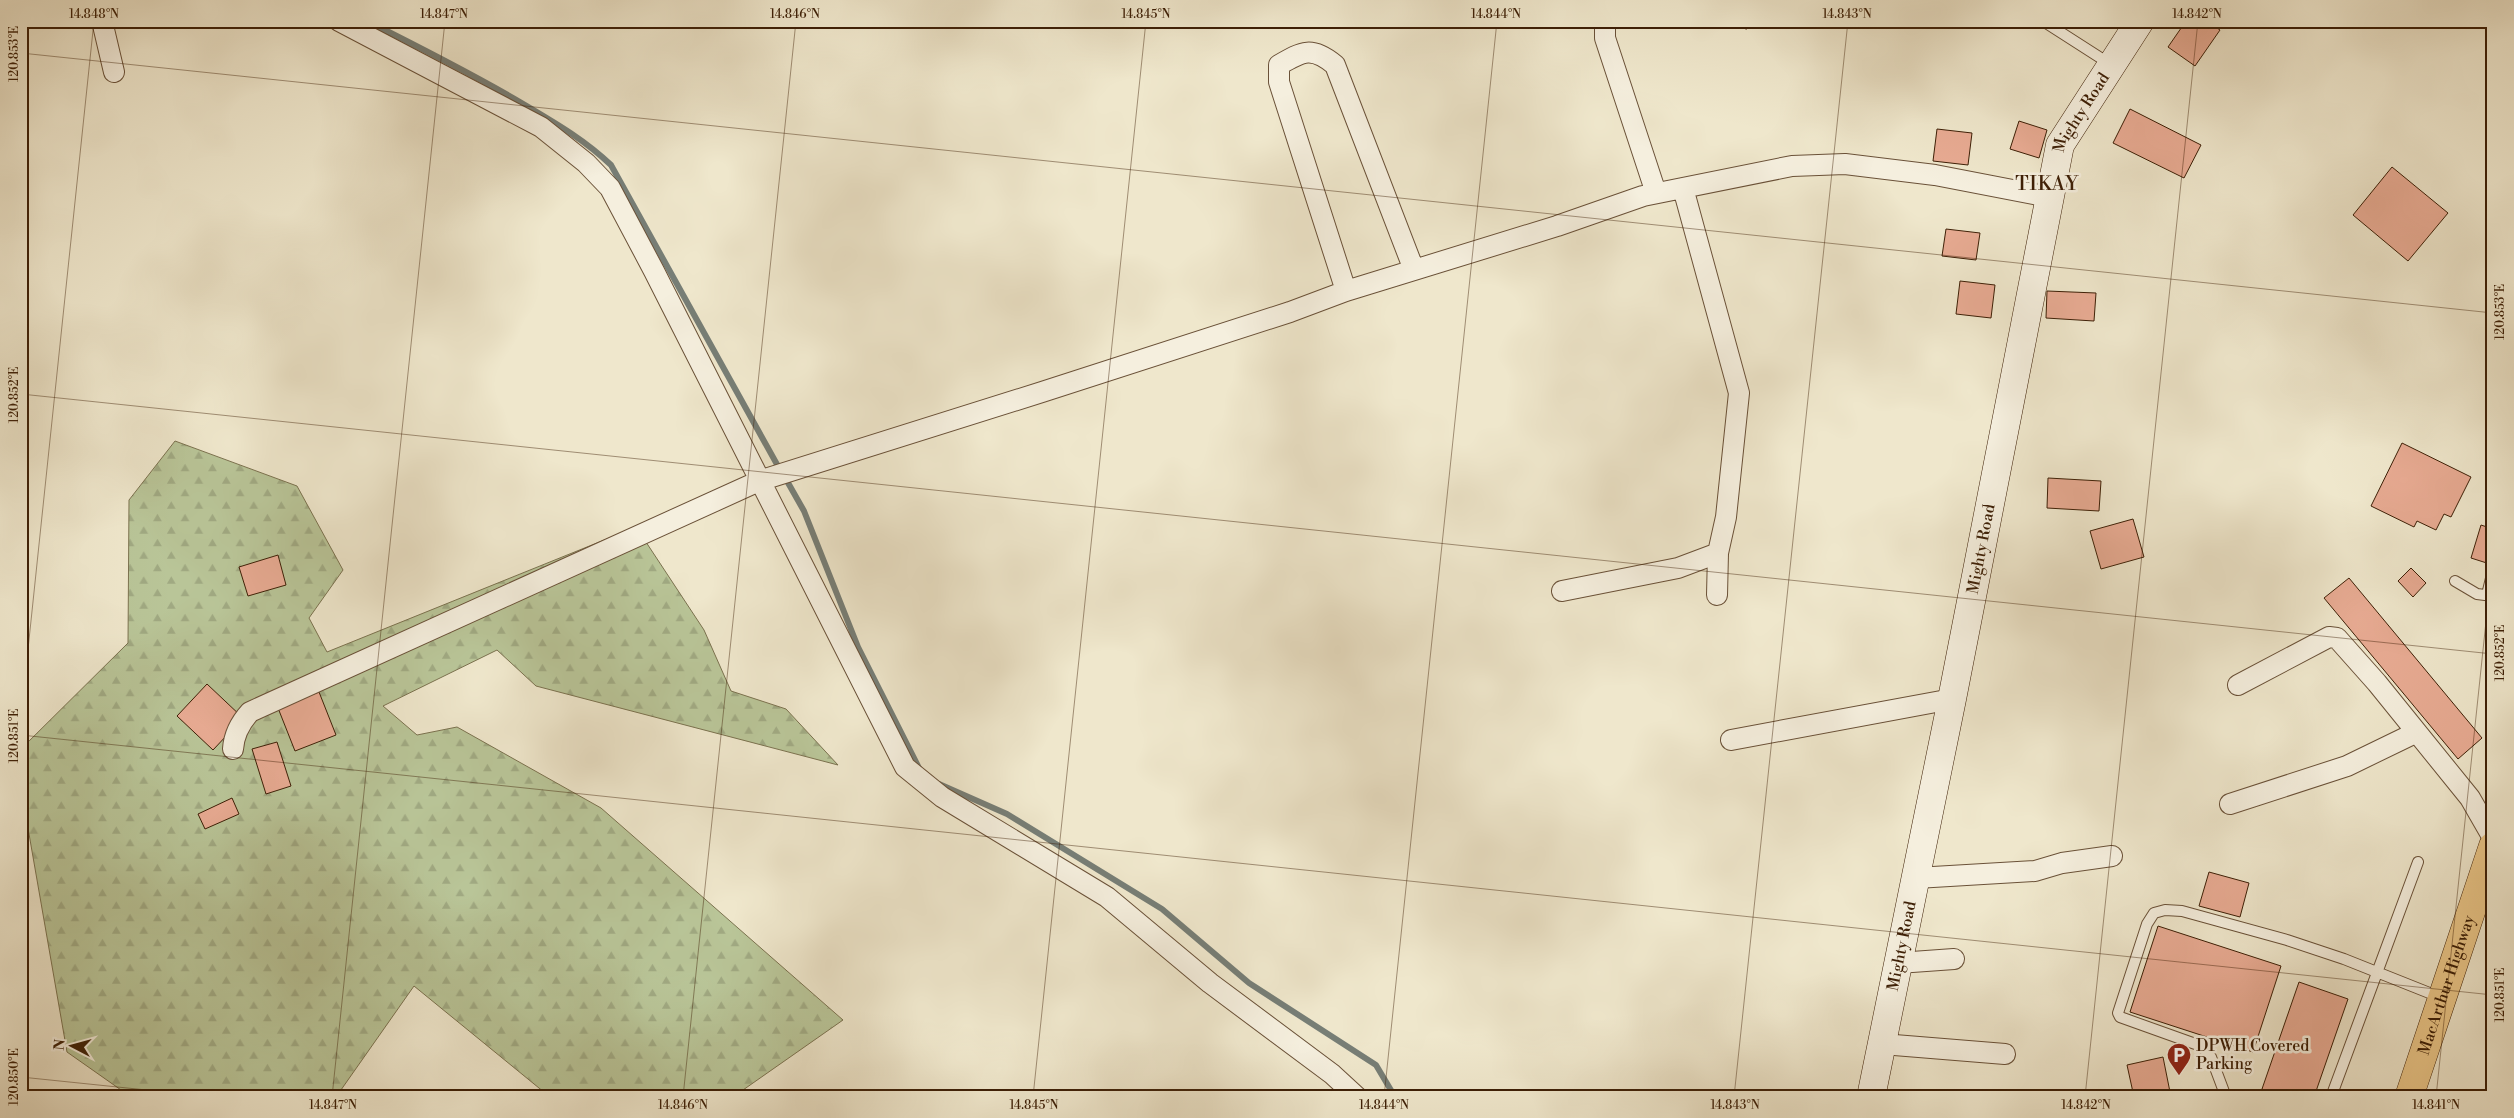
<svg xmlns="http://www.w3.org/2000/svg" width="2514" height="1118" viewBox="0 0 2514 1118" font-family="'Libre Bodoni',serif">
<defs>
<pattern id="forest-firs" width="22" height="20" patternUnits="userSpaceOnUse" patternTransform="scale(1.25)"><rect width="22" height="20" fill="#b9c598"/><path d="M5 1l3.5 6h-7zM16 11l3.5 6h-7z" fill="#a0a982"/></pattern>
</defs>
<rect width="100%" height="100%" fill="#efe7cc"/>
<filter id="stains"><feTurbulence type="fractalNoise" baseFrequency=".004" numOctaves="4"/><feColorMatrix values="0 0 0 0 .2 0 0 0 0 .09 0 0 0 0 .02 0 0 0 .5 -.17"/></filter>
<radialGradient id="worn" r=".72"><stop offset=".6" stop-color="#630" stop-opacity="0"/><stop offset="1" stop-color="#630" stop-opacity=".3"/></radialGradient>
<path fill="url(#forest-firs)" stroke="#7b724f" d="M175,441L297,486L343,570L309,618L327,652L639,526L642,536L704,630L731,691L786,709L838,765L536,686L497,650L383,706L417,735L457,727L601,808L843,1020L733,1097H550L414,986L336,1097H131L67,1052L21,788V749L128,643L129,500Z"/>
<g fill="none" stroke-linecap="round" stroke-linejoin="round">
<path stroke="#777e76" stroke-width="6" d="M367,21C419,47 470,73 520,102C552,121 584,139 611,165L779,468
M787,481L804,511L858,647L920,770
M939,784L1007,814L1162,909L1249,983L1376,1065L1395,1097"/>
</g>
<path fill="#e8ab93" stroke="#3d1f06" d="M2186,21H2207L2220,30L2195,66L2168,47Z
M2130,109L2201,145L2184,178L2113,143Z
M2019,121L2047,130L2039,158L2010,149Z
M1937,129L1972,133L1968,165L1933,161Z
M2392,167L2448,213L2408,261L2353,215Z
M1946,229L1980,233L1976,260L1942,256Z
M1960,281L1995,285L1991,318L1956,314Z
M2047,291L2096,293L2094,321L2046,318Z
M2402,443L2471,477L2451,517L2444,514L2436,530L2417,521L2414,527L2371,506Z
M2048,478L2101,481L2099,511L2047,508Z
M2133,519L2144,557L2101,569L2090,531Z
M2481,525L2493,529V565L2471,558Z
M278,555L286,585L248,596L239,567Z
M2411,568L2426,583L2413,597L2398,581Z
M2349,578L2482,738L2458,759L2324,598Z
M207,684L243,718L213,750L177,716Z
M319,692L336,735L295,751L278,708Z
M277,742L291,786L266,794L252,749Z
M232,798L239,814L205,829L198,814Z
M2209,872L2249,883L2240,917L2199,906Z
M2158,926L2281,966L2253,1052L2130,1012Z
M2299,982L2348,999L2314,1097H2284L2262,1089Z
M2163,1057L2171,1097H2134L2127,1065Z"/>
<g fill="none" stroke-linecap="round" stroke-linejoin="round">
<defs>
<path id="lane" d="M2043,21L2110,64
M2455,581L2477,594L2493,596
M2487,595L2493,570
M2226,1097L2211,1057L2201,1046L2120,1017L2118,1013L2147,924L2154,913L2165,910L2182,911L2287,940L2344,959L2442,998
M2331,1097L2418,862"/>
<path id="street" d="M102,21L114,72
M339,21L541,127L586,163L610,188L654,271L905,767L942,797L1107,897L1210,983L1332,1074L1357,1097
M1605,21V38L1656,193
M1346,291L1279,82V65C1303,51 1312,46 1335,65L1414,270
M1562,591L1678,568L1718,553L1726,517L1739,393L1683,188
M1717,595L1718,553
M2238,685L2329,637L2337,638L2377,683L2470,798L2493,838
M1731,740L1952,699
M233,749C234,734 240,723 250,712L759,481L1042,392L1290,312L1346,291L1557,226L1643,196L1792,166L1845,164L1935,175L2049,197
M2230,804L2347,766L2415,733
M1916,878L2035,871L2062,863L2112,856
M1898,963L1954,959
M1882,1044L2005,1054"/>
<g id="secondary">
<path id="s1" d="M1871,1097L1952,699L2060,145L2140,21"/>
</g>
<g id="highway">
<path id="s2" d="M2409,1097L2493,846"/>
</g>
</defs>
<use href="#lane" stroke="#6a5138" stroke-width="12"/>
<use href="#street" stroke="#6a5138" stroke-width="22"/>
<use href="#secondary" stroke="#3d1f06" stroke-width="29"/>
<use href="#highway" stroke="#3d1f06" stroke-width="29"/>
<path stroke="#3d1f06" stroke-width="3" stroke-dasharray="1 2.5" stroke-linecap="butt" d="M1715,21L1746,28L1779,21"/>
<use href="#lane" stroke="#f5efde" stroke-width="10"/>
<use href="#street" stroke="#f5efde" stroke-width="20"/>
<use href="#secondary" stroke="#f5efde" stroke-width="28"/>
<use href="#highway" stroke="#e8c486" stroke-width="28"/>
</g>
<path fill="none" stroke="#3d1f06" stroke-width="1" stroke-opacity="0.45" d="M21,53L2493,313M21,394L2493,654M21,716L94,21M21,735L2493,995M21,1077L214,1097M332,1097L445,21M683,1097L796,21M1033,1097L1146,21M1384,1097L1497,21M1734,1097L1848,21M2085,1097L2198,21M2436,1097L2493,555"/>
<defs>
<symbol id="parking-pin" viewBox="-11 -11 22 30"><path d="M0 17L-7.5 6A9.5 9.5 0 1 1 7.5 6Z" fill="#8f2418" stroke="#f5efde"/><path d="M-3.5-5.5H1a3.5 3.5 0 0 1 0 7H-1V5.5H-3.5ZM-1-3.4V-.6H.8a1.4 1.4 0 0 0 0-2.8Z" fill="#fff"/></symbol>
</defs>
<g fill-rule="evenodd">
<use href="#parking-pin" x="2165" y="1041" width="28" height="38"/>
</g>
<g text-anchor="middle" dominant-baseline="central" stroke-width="5" stroke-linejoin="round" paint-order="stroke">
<g font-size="16" fill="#3d1f06" stroke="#f5efde">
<text stroke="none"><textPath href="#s1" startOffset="1009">Mighty Road</textPath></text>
<text stroke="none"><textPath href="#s1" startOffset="559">Mighty Road</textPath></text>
<text stroke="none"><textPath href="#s1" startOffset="154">Mighty Road</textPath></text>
<text stroke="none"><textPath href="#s2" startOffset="118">MacArthur Highway</textPath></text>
</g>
<g font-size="16" fill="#3d1f06" stroke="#f5efde" text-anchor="start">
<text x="2196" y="1046">DPWH Covered<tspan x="2196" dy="18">Parking</tspan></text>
</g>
<g font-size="19" letter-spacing="1" fill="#3d1f06" stroke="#f5efde">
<text x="2047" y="184">TIKAY</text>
</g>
</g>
<rect width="2514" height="1118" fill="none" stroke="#efe7cc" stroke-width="55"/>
<g transform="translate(72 1046) rotate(276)" stroke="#f5efde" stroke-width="4" paint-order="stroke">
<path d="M0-4L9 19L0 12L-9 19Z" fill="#3d1f06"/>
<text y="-8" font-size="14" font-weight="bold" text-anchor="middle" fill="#3d1f06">N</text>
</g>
<rect x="28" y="28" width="2458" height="1062" fill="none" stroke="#3d1f06" stroke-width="2"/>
<g font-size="12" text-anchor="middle" fill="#3d1f06">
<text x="94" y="18">14.848°N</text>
<text x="444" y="18">14.847°N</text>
<text x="795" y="18">14.846°N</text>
<text x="1146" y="18">14.845°N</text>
<text x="1496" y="18">14.844°N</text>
<text x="1847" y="18">14.843°N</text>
<text x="2197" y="18">14.842°N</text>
<text transform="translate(14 54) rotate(-90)" y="4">120.853°E</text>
<text transform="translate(2500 312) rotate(-90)" y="4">120.853°E</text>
<text transform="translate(14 395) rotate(-90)" y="4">120.852°E</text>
<text transform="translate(2500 653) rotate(-90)" y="4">120.852°E</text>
<text transform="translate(14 736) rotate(-90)" y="4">120.851°E</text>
<text transform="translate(2500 995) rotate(-90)" y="4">120.851°E</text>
<text transform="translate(14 1077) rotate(-90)" y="4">120.850°E</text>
<text x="333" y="1109">14.847°N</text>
<text x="683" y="1109">14.846°N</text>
<text x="1034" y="1109">14.845°N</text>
<text x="1384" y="1109">14.844°N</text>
<text x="1735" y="1109">14.843°N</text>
<text x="2086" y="1109">14.842°N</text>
<text x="2436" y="1109">14.841°N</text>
</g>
<rect width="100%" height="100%" filter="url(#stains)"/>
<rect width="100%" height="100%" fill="url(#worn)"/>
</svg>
